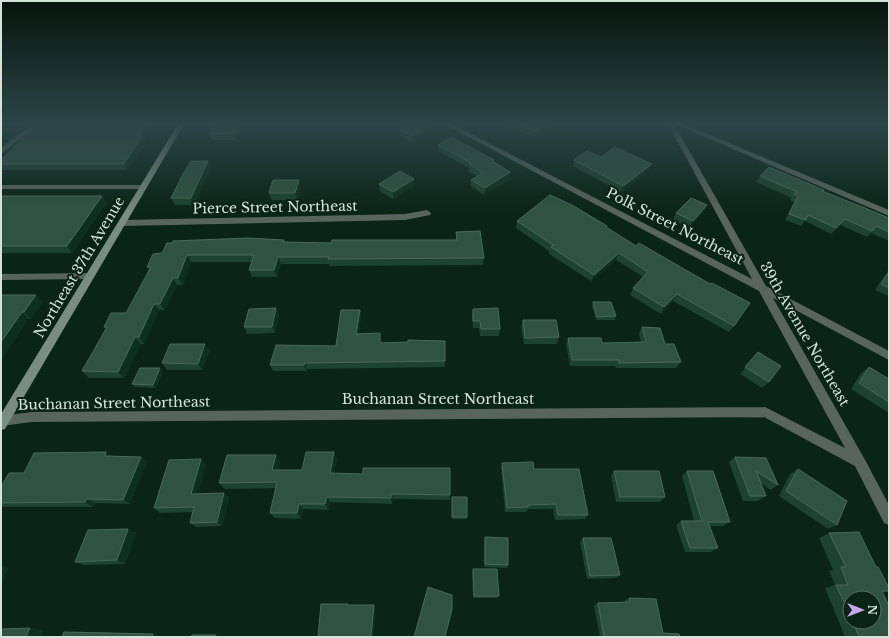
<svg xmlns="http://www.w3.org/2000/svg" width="890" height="638" viewBox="0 0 890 638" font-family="'Libre Baskerville',serif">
<rect width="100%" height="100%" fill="#0a2416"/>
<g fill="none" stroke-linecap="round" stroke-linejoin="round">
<path fill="#58655d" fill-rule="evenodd" d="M32,124H39L1,154V148Z
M444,124H452L752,279L668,124H674L766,286L889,351V360L773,298L864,458L889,505V525L884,523L855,466L764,417L32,422L1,426V416L32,412L765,407L845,448L759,291Z
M676,124H684L889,210V216L677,125Z
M1,185H143L147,187L143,189H1Z
M427,210L431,213L430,215L405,220L122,226L118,223L122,220L405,214Z
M90,273L95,276L90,279L1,280V274Z"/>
<path fill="#798d81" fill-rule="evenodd" d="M178,124H184L5,429L1,430V414Z"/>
</g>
<path fill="#1d422f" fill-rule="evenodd" d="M245,124L237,140H211L209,134Z
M493,124H549L548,129L535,138L501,124L498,126Z
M428,127V134L413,143L400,136L399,129Z
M149,131L144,139L146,142L128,170H3L1,168V160Z
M438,145L510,179L484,195L471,186V180L477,176L468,171L469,168L438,151Z
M601,157L649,170L621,192L573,166L574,160Z
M208,161L211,168L194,205H175L171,198Z
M760,176L823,191L889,218V241L871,233L867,237L840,225L831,234L805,221L801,226L785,220L794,202L790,200L792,198L756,182Z
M414,179V186L393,199L380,191L379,184Z
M301,187L297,200H272L269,193Z
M1,196L107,202L72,253H1Z
M707,205L704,212L689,228L673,220L676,213Z
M517,221L607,226V228L734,326L729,332L673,301L661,314L630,295L633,288L643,277L616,260L591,281L549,254V251L516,228Z
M456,232L484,258L483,265L330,266L329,264H281L277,277H252L249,270L252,262H191L183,285H177L165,310H159L144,344H141L124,378H89L82,371L106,329L104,327L126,313L149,270L147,267L162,253L284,240L285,242L331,243L456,240Z
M889,269V296L875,290Z
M1,295L43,302L31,319H29Z
M593,302L616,316L615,320H596L592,306Z
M276,308L279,315L275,333L247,334L244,327Z
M473,309L500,329L499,336H480L479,328H473L472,315Z
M360,310L361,316L359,334L382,340L381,343L445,341V367L307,369V371H273L270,365L336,346Z
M523,320L559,337L557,344H524L521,327Z
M642,327L665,344L681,362L676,368H616L615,366H570L566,344L568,338L602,343L641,342L639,334Z
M210,350L202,370H167L162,363Z
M758,352L769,382L762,388L740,374Z
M869,367L889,379V413L851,389L861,373Z
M160,368L163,372L156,388L135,387L132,384Z
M106,452L112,456L141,457L147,462L130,504L95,503L93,507H3L1,506V487L24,473Z
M276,455L280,461L278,470H302L337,458L334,474H363L450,468V500L393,499L392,504L330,502L329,510L303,509L301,519L275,518L270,513L276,488L225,489L219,483Z
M735,457L778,485L770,490L761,483L766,496L758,501H743L729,462Z
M201,459L206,464L198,493L229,497L222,526L196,527L190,523L193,512L160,513L154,508Z
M502,463L534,469L588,515L585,519L555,520L553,509H528L526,512H505L501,468Z
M798,469L837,525L828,529L779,496L790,474Z
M614,471L665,497L660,502H616L611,476Z
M687,471L730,522L723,526H709L718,548L711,552H685L676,525L681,521H694L682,476Z
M452,497L467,517V519H452Z
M128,529L136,533L125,564L84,565L75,562Z
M829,533L876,567L889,591L882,593L889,637H845L825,588L835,585L829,571L833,570L819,538ZM850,598L874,622H850Z
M485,537L508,565L507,568L484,567V541Z
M583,538L620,575L615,578L587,579L580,542Z
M473,569L499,596L497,598H473L472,572Z
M629,598L663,633L680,637H600L594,606L598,603L625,602L624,601Z"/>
<path fill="#0d2f1d" d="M146,124L149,131L144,139L146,142L128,170L124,164L138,136Z
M239,124H245L237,140L235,133Z
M547,124H549L548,129L535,138L536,131Z
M428,127V134L413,143L412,136Z
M208,161L211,168L194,205L191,198Z
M652,164L649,170L621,192L623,186Z
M510,172V179L484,195L485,188Z
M414,179V186L393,199V192Z
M299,180L301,187L297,200L295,193Z
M102,196L107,202L72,253L67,246Z
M707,205L704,212L689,228L693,221Z
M619,253L616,260L591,281L594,275Z
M187,255L191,262L183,285L178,278Z
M278,257L281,264L277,277L274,270Z
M173,278L177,285L165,310L160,304Z
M677,294L673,301L661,314L664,307Z
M36,295L43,302L31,319L24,312Z
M154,304L159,310L144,344L139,337Z
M276,308L279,315L275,333L272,327Z
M360,310L361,316L358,341L356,334Z
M22,312L29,319L1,361V342Z
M380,333L382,340L381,349L380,343Z
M135,337L141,344L124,378L118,372Z
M205,344L210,350L202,370L198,364Z
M305,363L307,369V371L304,365Z
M160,368L163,372L156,388L153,385Z
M106,452L114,457L105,456Z
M334,452L337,458L333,479L330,473Z
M276,455L280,461L277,476L272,470Z
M141,457L147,462L130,504L123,500Z
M201,459L206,464L197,498L191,494Z
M224,493L229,497L222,526L217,522Z
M391,494L393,499L392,504L391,498Z
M327,497L330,502L329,510L325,504Z
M87,499L95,503L93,507L85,502Z
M299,504L303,509L301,519L297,513Z
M128,529L136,533L125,564L117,560Z
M1,566L9,568L1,584Z
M374,605L376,609L374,637H371Z
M30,628L44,630L41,637H26Z
M153,634L162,636V637H152Z"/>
<path fill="#305341" stroke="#4a6a59" d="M146,124L138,136H142L124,164H1V160L35,125Z
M214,124H239L235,133L209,134Z
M409,124H422L428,127L412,136L399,129Z
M517,124H547L536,131Z
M451,137L494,160L492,161L510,172L485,188L471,180L483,173L469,164L471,163L438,145Z
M615,147L652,164L623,186L574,160L587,151L601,157Z
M191,161H208L191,198H171L183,174Z
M769,167L824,190L822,191L865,208L889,218V232L876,226L872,231L845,219L836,228L808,215L806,220L789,214L798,196L794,194L797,192L760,176Z
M400,171L414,179L393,192L379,184Z
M273,180H299L295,193H269Z
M550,195L572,205L607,226L606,227L636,246L639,243L710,284L712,283L750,303L734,326L677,294L664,307L633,288L648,272L619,253L594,275L551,247L553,245L517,221Z
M1,196H102L67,246H1Z
M691,198L707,205L693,221L676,213Z
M480,231L484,258L328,259L329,257H278L274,270H249L254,255H187L178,278H173L160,304H154L139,337H135L118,372L82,371L107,327H104L111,313H126L151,267H147L153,254L162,253L167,243H172L173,241L248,238L284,240L283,242L331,243L332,240H457L456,232Z
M889,272V288L881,284Z
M1,295H36L24,312H22L1,342Z
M593,302H611L616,316L597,317Z
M276,308L272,327H244L249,309Z
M498,308L500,329H481L480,321H473V309Z
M341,310H360L356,334L380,333V343L408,342V340L445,341V361L305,363L304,365H270L276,345L336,346Z
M523,320H556L559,337L525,338Z
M642,327L660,328L665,344H674L681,362L619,363V360H572L568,338H601L602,343L646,342Z
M170,344H205L198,364L162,363Z
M758,352L781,366L769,382L745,367Z
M869,367L889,379V402L859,383Z
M140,368H160L153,385L132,384Z
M106,452L105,456L141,457L123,500L87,499L85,502L1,503V487L9,473H24L34,453Z
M306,452H334L330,473L363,474V468H450V495L391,494V498L327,497L325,504H299L297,513H270L277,482L219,483L227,455H276L272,470H302Z
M735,457L766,458L778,485L756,471L766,496H750Z
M201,459L191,494L224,493L217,522L190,523L194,507L154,508L169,460Z
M533,462L534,469H579L588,515H558L556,504L528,505V507L507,508L502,463Z
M798,469L847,501L837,525L786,491Z
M614,471H659L665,497H620Z
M687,471H713L730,522H708L718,548H690L681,521H702Z
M452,497H467V517H452Z
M128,529L117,560L75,562L88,530Z
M859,532L876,567H878L889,588V591H882L889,606V637H859L853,622H874V598H850V615L836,585H848L841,567H846L829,533Z
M485,537L508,538V565L485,564Z
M583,538H611L620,575L590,576Z
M473,569H497L499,596H474Z
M428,587L452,595V609L445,637H414Z
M629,598L656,599L663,633L679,634L680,637H604L598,603L630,602Z
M321,604H348L347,605H374L371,637H318Z
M30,628L26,637H1V629Z
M64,632L153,634L152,637H62Z
M192,635H216L215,637H191Z"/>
<linearGradient id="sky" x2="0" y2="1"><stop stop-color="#06140c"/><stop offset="0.58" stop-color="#2d4547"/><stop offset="1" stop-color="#2d4547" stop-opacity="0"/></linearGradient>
<rect width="890" height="213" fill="url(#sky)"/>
<g text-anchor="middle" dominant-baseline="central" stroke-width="4" stroke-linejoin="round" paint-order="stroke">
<g font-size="14" fill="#d4e3d9" stroke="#0a2416">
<text transform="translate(275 207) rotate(-1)">Pierce Street Northeast</text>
<text transform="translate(675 226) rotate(27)">Polk Street Northeast</text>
<text transform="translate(79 267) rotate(-59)">Northeast 37th Avenue</text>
<text transform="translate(805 334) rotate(60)">39th Avenue Northeast</text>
<text x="438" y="399">Buchanan Street Northeast</text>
<text transform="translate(114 403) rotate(-1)">Buchanan Street Northeast</text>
</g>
</g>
<rect width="890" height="638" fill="none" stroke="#d4e3d9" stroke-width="4"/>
<g transform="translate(862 610) rotate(90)"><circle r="19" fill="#0a2416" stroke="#5b7064"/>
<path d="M0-3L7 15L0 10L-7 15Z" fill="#c7a6ef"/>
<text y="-6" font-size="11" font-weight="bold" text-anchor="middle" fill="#d4e3d9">N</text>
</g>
</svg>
